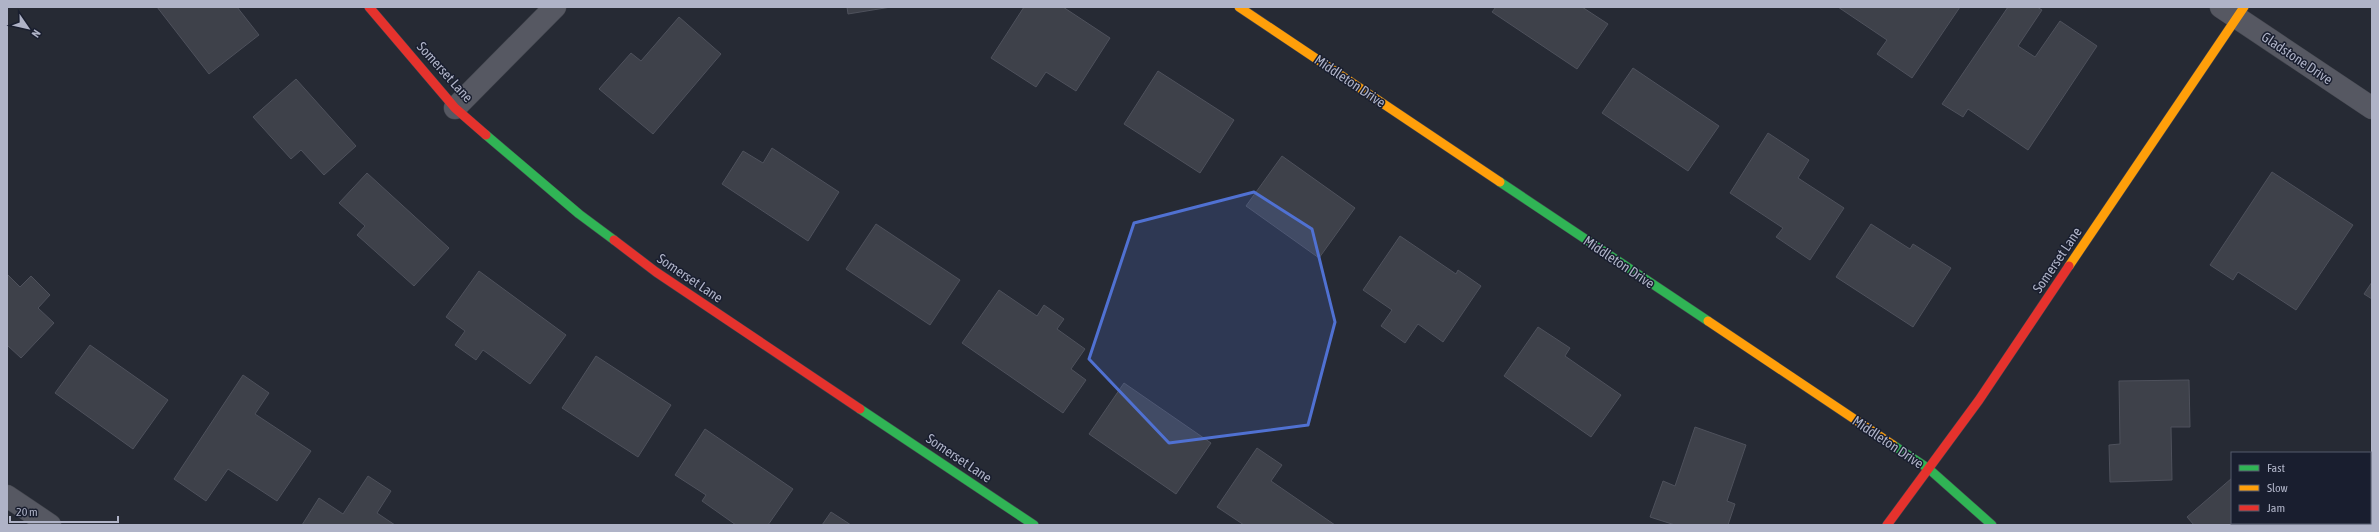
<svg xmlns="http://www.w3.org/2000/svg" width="2379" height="532" viewBox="0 0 2379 532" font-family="'Asap Condensed',sans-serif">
<rect width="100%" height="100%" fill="#262a34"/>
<path fill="#3e414a" stroke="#4e515c" d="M157,7H237L259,35L209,74Z
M847,7H891L848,14Z
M1024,7H1063L1110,38L1076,91L1046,72L1036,87L991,58Z
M1496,7H1582L1608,24L1577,69L1492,12Z
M1838,7H1960L1912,78L1877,54L1887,40Z
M2008,7H2037L2042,10L2018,46L2035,57L2060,21L2097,46L2028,150L1968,109L1963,117L1942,104Z
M679,17L721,54L653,134L599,89L631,53L641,61Z
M1633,68L1719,126L1688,171L1602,113Z
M1158,71L1234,120L1200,173L1124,124Z
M296,79L356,146L324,175L301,150L291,159L253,117Z
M1768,133L1809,160L1798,178L1844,208L1810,260L1776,237L1783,228L1730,193Z
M772,148L839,192L808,241L722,184L743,151L763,163Z
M1282,156L1355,208L1319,258L1246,206Z
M2272,172L2353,225L2296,310L2238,272L2233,280L2210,265Z
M367,173L449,248L414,286L357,235L365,226L339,203Z
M876,224L960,280L930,325L846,269Z
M1871,224L1910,249L1913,244L1951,268L1913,327L1836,277Z
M1400,236L1456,274L1458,270L1481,286L1443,342L1418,324L1405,343L1381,326L1392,310L1363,290Z
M479,271L566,335L530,384L483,350L476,360L455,345L465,331L446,317Z
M7,274L20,287L31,276L50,295L38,308L54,323L21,358L7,345Z
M2372,282V299L2364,294Z
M999,290L1037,316L1044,305L1064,319L1057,329L1085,349L1071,369L1086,380L1063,413L962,343Z
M1538,327L1570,348L1565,356L1621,395L1591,437L1504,376Z
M90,345L168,400L133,449L55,393Z
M596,356L671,405L638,457L562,408Z
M243,375L269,393L255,414L311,451L277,501L228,469L206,501L174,479Z
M2189,380L2190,427H2171L2172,480L2110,482L2109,445L2120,444L2119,381Z
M1124,383L1211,443L1176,494L1089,434Z
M1695,427L1746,445L1727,501L1735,504L1728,525H1675L1650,517L1663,481L1675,486Z
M705,429L793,489L768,525H736L702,501L706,495L675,475Z
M1257,448L1282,465L1271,481L1335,525H1244L1217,507Z
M368,476L391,491L377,513L395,525H302L319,498L343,514Z
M2232,478V523H2321L2194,525L2187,517Z
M831,512L851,525H822Z"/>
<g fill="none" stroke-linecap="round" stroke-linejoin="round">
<defs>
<path id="street" d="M2221,7L2372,108
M455,108L555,7
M7,496L50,525"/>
<path id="fast" d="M486,135L579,214L614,240
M1500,182L1708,321
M860,409L1034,525
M1893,445L1929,469L1992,525"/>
<path id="slow" d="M1239,7L1500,182
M2069,266L2244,7
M1708,321L1893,445"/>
<path id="jam" d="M369,7L455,108L486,135
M614,240L656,272L860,409
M1887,525L1979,400L2069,266"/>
</defs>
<use href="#street" stroke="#42454d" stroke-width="23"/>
<use href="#fast" stroke="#42454d" stroke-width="10"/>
<use href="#slow" stroke="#42454d" stroke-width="10"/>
<use href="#jam" stroke="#42454d" stroke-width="10"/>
<use href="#street" stroke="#565862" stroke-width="22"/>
<use href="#fast" stroke="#30b455" stroke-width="9"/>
<use href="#slow" stroke="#ff9f0a" stroke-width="9"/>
<use href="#jam" stroke="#e5322d" stroke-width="9"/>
</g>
<path fill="#5071d2" fill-opacity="0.2" stroke="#5071d2" stroke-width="3" stroke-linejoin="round" d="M1254,192L1312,229L1335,322L1308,425L1169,443L1089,359L1134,223Z"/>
<g text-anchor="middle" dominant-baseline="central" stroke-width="3" stroke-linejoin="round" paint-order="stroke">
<g font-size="14" fill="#afb3c7" stroke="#191e2f">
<text transform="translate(2297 58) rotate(34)">Gladstone Drive</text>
<text transform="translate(445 72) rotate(48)">Somerset Lane</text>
<text transform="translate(1350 81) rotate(34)">Middleton Drive</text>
<text transform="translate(2057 260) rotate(-56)">Somerset Lane</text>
<text transform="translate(1619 262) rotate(34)">Middleton Drive</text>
<text transform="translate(690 278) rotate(34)">Somerset Lane</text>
<text transform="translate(1888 442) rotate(34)">Middleton Drive</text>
<text transform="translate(959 458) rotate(34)">Somerset Lane</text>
</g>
</g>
<rect width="2379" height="532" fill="none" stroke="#afb3c7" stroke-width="16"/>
<rect x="2231" y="452" width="140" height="72" fill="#191e2f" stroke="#555a6c"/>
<rect x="2239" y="465" width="20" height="6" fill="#30b455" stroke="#555a6c"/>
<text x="2267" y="472" font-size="12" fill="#afb3c7">Fast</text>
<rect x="2239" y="485" width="20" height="6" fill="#ff9f0a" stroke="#555a6c"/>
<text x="2267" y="492" font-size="12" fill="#afb3c7">Slow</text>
<rect x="2239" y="505" width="20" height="6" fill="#e5322d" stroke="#555a6c"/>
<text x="2267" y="512" font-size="12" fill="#afb3c7">Jam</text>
<g transform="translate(28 28) rotate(124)" stroke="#191e2f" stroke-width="3" paint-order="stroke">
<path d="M0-3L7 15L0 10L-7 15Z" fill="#afb3c7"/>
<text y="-6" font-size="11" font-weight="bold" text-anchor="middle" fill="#afb3c7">N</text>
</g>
<path d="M10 516v6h108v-6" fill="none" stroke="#afb3c7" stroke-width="2"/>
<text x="16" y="516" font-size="12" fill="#afb3c7" stroke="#191e2f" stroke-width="3" paint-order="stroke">20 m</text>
</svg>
